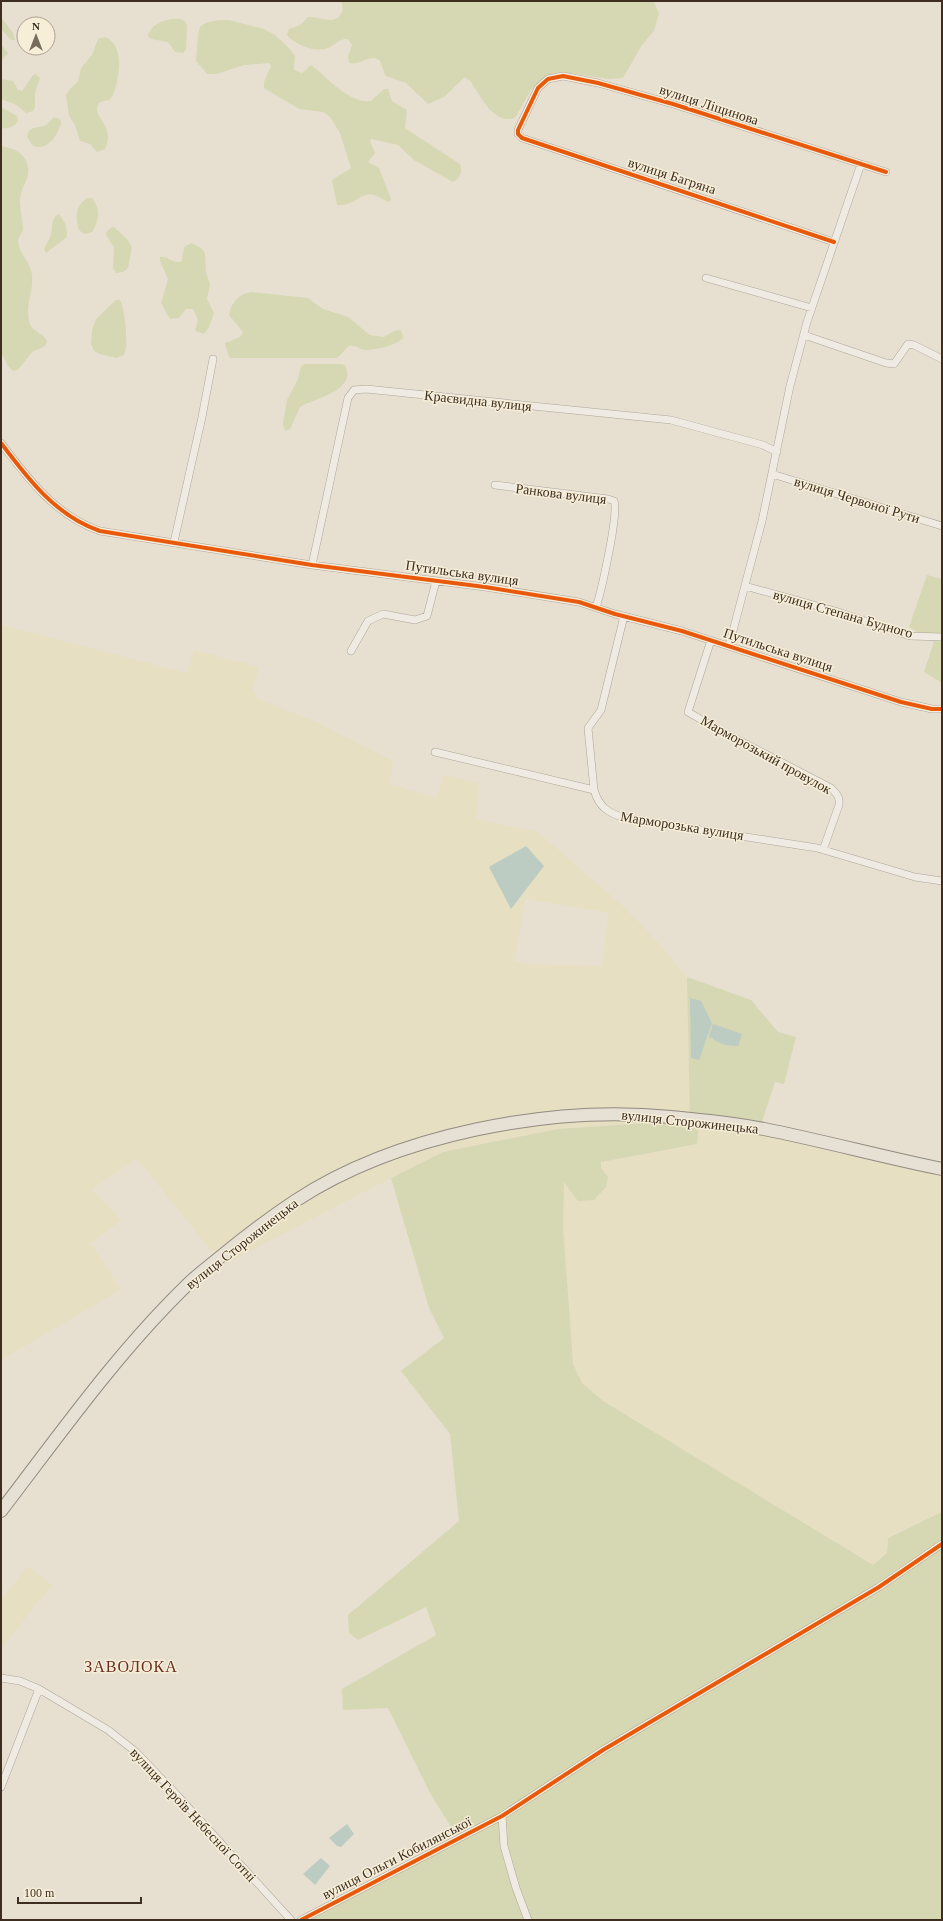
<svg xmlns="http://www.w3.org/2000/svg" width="943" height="1921" viewBox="0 0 943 1921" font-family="'Times New Roman',serif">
<rect width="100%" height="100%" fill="#e7e0d1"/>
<path fill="#e6dfc2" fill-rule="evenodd" d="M1,625L187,673L194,650L259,667L253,689L258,699L314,721L393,761L390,784L437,798L443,775L479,783L477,819L538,832L624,907L654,938L687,977L690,1120L942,1165V1512L888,1537L887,1553L873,1565L603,1401L582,1383L573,1364L567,1306L563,1226L564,1182L601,1168V1162L697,1144L690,1120L558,1129L443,1152L391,1178L225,1264L206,1245L137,1159L92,1189L121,1220L91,1244L121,1290L1,1360ZM525,899L609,913L601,966L534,964L515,961Z
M28,1566L52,1585L1,1649V1599Z"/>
<path fill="#d6d7b3" d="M341,1H653L659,13L654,31L642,45L623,78L608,79L563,72L555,73L540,82L531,90L515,118C492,125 481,95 470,81L465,77L444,97L428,104L406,83L386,76C383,72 383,66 380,61C372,52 360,66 349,63L348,57L352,45L348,39C340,38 335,45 328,48C315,53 295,45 287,35L289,29L300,25L308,17C319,16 334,26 341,14C343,9 343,5 341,1Z
M1,17L13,33L15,40H11L1,29Z
M172,19H180L185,21L187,26L186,50L183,53L175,52L168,42L151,39L148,36C150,25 162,21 172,19Z
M229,20L264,29L275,35L289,48L295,56L294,69L296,71L302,73L311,65C327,77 349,104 371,101L384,89H388L392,101L407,110L405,128L460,164C463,170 460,179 453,182L414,160L398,145L371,139L370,141L375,153L368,162L379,168L391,199L389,202C383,200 379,196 374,195C359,192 354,207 337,205L332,180L351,168L340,133L330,117L323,112L299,109L264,88V82L271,66L269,63L244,65L217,74H207L196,61L198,35L200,27C207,20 220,20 229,20Z
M105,37C126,45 119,81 112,97L109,100L100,102C88,117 117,123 105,149L97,152L90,144L80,141L75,125L69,116L66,95L70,89L78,81L81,68L92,55L98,39Z
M1,44L8,53L3,59H1Z
M36,74L40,78L35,93V107L33,111L26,113L15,104L1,99V79L13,81L18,90L22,91L33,75Z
M1,107L17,116L18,120C16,127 8,129 1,128Z
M54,117L60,119L61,123C57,136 48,151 33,146L27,137C29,126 36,128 44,126C48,124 51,120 54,117Z
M1,146C14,148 25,153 28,167C31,178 19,189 20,202C20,211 23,220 23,229C22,236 16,236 19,246C22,258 30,260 32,275C34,291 24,308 30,324C33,332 43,333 47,341L45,346L32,352L18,370L13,371L8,366L1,352Z
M88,198H92C101,209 99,221 92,232L84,234L79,230C75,217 75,205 88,198Z
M59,214L66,225L67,237L46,253L44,249C46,244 50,240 51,234C53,227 50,218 59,214Z
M112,227H114L127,239L132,247L128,268L123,272L116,273L113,269L114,248L106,235L107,231Z
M191,243L201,248L205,253L206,273L210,284L207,299L214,313L209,327L204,334L195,331L198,320L193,309H186L179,318L170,319L161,303L168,279L160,261V257C166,255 172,263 180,262L182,260L184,247Z
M252,292L308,298L323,309L348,317L370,335L384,337L394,331L400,330L402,333L403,338C396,346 375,350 365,350C359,349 356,345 350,346C344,348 342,356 336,358H231L229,357L225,343L240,337L243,332L229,315C231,302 239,294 252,292Z
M116,300H120C125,309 129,346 124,355L116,358L100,354L94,351L91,344L92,331L96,319Z
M305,364H341L345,365C358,391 314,398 300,407L290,429L285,431L283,424L287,400L298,379L301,366Z
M927,575L942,579V683L924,672L934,642L909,627Z
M687,977L751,1000L778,1032L796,1037L784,1084L775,1082L760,1128L690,1121L698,1132L697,1144L601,1162V1168L608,1177L606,1187L594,1200L578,1201L564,1182L563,1226L573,1364L582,1383L603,1401L873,1565L887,1553L888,1538L942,1512V1920H310L458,1838L431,1795L388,1708L343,1710L342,1689L436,1635L426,1607L358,1640L349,1633L348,1615L459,1521L450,1434L401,1371L444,1338L429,1308L391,1178L443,1152L558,1129L690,1120Z"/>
<path fill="#bcccc2" d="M526,846L544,866L511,909L489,867Z
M690,998L701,1001L712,1023L699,1060L691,1058Z
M713,1024L742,1034L738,1046C731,1046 724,1045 718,1042C715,1041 713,1038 709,1037Z
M347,1824L354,1834L341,1847L337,1846L329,1838Z
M321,1858L330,1866L315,1885L303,1874Z"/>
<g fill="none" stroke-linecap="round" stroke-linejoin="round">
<defs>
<path id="minor" d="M834,242L522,138L518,134V130L538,88L548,79L563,76L598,83L673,104L886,172
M706,278L812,308
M804,335L886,363L894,364L908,344L914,345L942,359
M1,443C28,479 56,516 100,531L312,565L485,587L579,602L615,614L682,631L901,702L932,709H942
M772,474L942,526
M495,485L608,499L614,501C619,513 601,593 596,607
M174,542L202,417L213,359
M312,565L348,398L354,390L366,389L671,420L763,445L777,452
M745,586L835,611L910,636L942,637
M711,640L688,712L721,731L831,788C837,794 840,797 839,805L823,850
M729,646L762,521L790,386L807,322L861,164
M351,651L368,621L383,614L415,620L427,616L436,581
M435,752L594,790C599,807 608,813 625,818L817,848L915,877L942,881
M594,790L588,728L601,710L624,616
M1,1678L20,1681L39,1689L108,1730L136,1752L177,1795L291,1920
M1,1787L39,1689
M502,1816L504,1846L516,1888L528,1920
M301,1920L502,1816L603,1750L879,1587L942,1544"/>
<path id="primary" d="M1,1511C60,1434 117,1353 187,1285C198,1274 212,1264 225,1253C247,1235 271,1217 295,1201C397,1134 552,1105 671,1117C702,1120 734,1123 764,1129C824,1141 883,1157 942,1169"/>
</defs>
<use href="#minor" stroke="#ada599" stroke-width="8"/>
<use href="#primary" stroke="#928b80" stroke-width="14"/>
<use href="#minor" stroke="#efebe3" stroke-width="7"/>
<use href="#primary" stroke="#e6e1d4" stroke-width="12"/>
<defs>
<path id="cycleway" d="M834,242L522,138L518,134V130L538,88L548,79L563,76L598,83L673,104L886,172
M1,443C28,479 56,516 100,531L312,565L485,587L579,602L615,614L682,631L901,702L932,709H942
M301,1920L502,1816L603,1750L879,1587L942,1544"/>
</defs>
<use href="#cycleway" stroke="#f7eed8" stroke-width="6"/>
<use href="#cycleway" stroke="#e8590c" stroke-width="4"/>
</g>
<g text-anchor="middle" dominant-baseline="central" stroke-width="3" stroke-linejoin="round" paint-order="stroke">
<g font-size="14" fill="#3d2e20" stroke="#f7eed8">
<text transform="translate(709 105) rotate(18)">вулиця Ліщинова</text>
<text transform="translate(672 176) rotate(18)">вулиця Багряна</text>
<text transform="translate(478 401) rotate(6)">Краєвидна вулиця</text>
<text transform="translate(561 494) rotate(7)">Ранкова вулиця</text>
<text transform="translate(857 500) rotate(17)">вулиця Червоної Рути</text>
<text transform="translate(462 573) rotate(8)">Путильська вулиця</text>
<text transform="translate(843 614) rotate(16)">вулиця Степана Будного</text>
<text transform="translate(778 650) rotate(18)">Путильська вулиця</text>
<text transform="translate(766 755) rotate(29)">Марморозький провулок</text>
<text transform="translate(682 826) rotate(9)">Марморозька вулиця</text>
<text transform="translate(690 1122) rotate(6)">вулиця Сторожинецька</text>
<text transform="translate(242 1244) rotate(-38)">вулиця Сторожинецька</text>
<text transform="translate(193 1815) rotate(47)">вулиця Героїв Небесної Сотні</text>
<text transform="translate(397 1858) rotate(-27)">вулиця Ольги Кобилянської</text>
</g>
<g font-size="16" letter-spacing="1" fill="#6b2e1e" stroke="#f7eed8">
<text x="131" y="1666">ЗАВОЛОКА</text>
</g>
</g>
<rect width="943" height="1921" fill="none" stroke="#3d2e20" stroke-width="4"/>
<g transform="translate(36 36)"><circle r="19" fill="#f7eed8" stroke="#ada18e"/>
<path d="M0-3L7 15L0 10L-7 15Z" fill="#786c5e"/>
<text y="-6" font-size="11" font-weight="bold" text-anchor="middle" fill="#3d2e20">N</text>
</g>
<path d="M18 1897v6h123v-6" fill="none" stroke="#3d2e20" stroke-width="2"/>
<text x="24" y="1897" font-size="12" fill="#3d2e20" stroke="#f7eed8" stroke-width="3" paint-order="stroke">100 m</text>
</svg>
